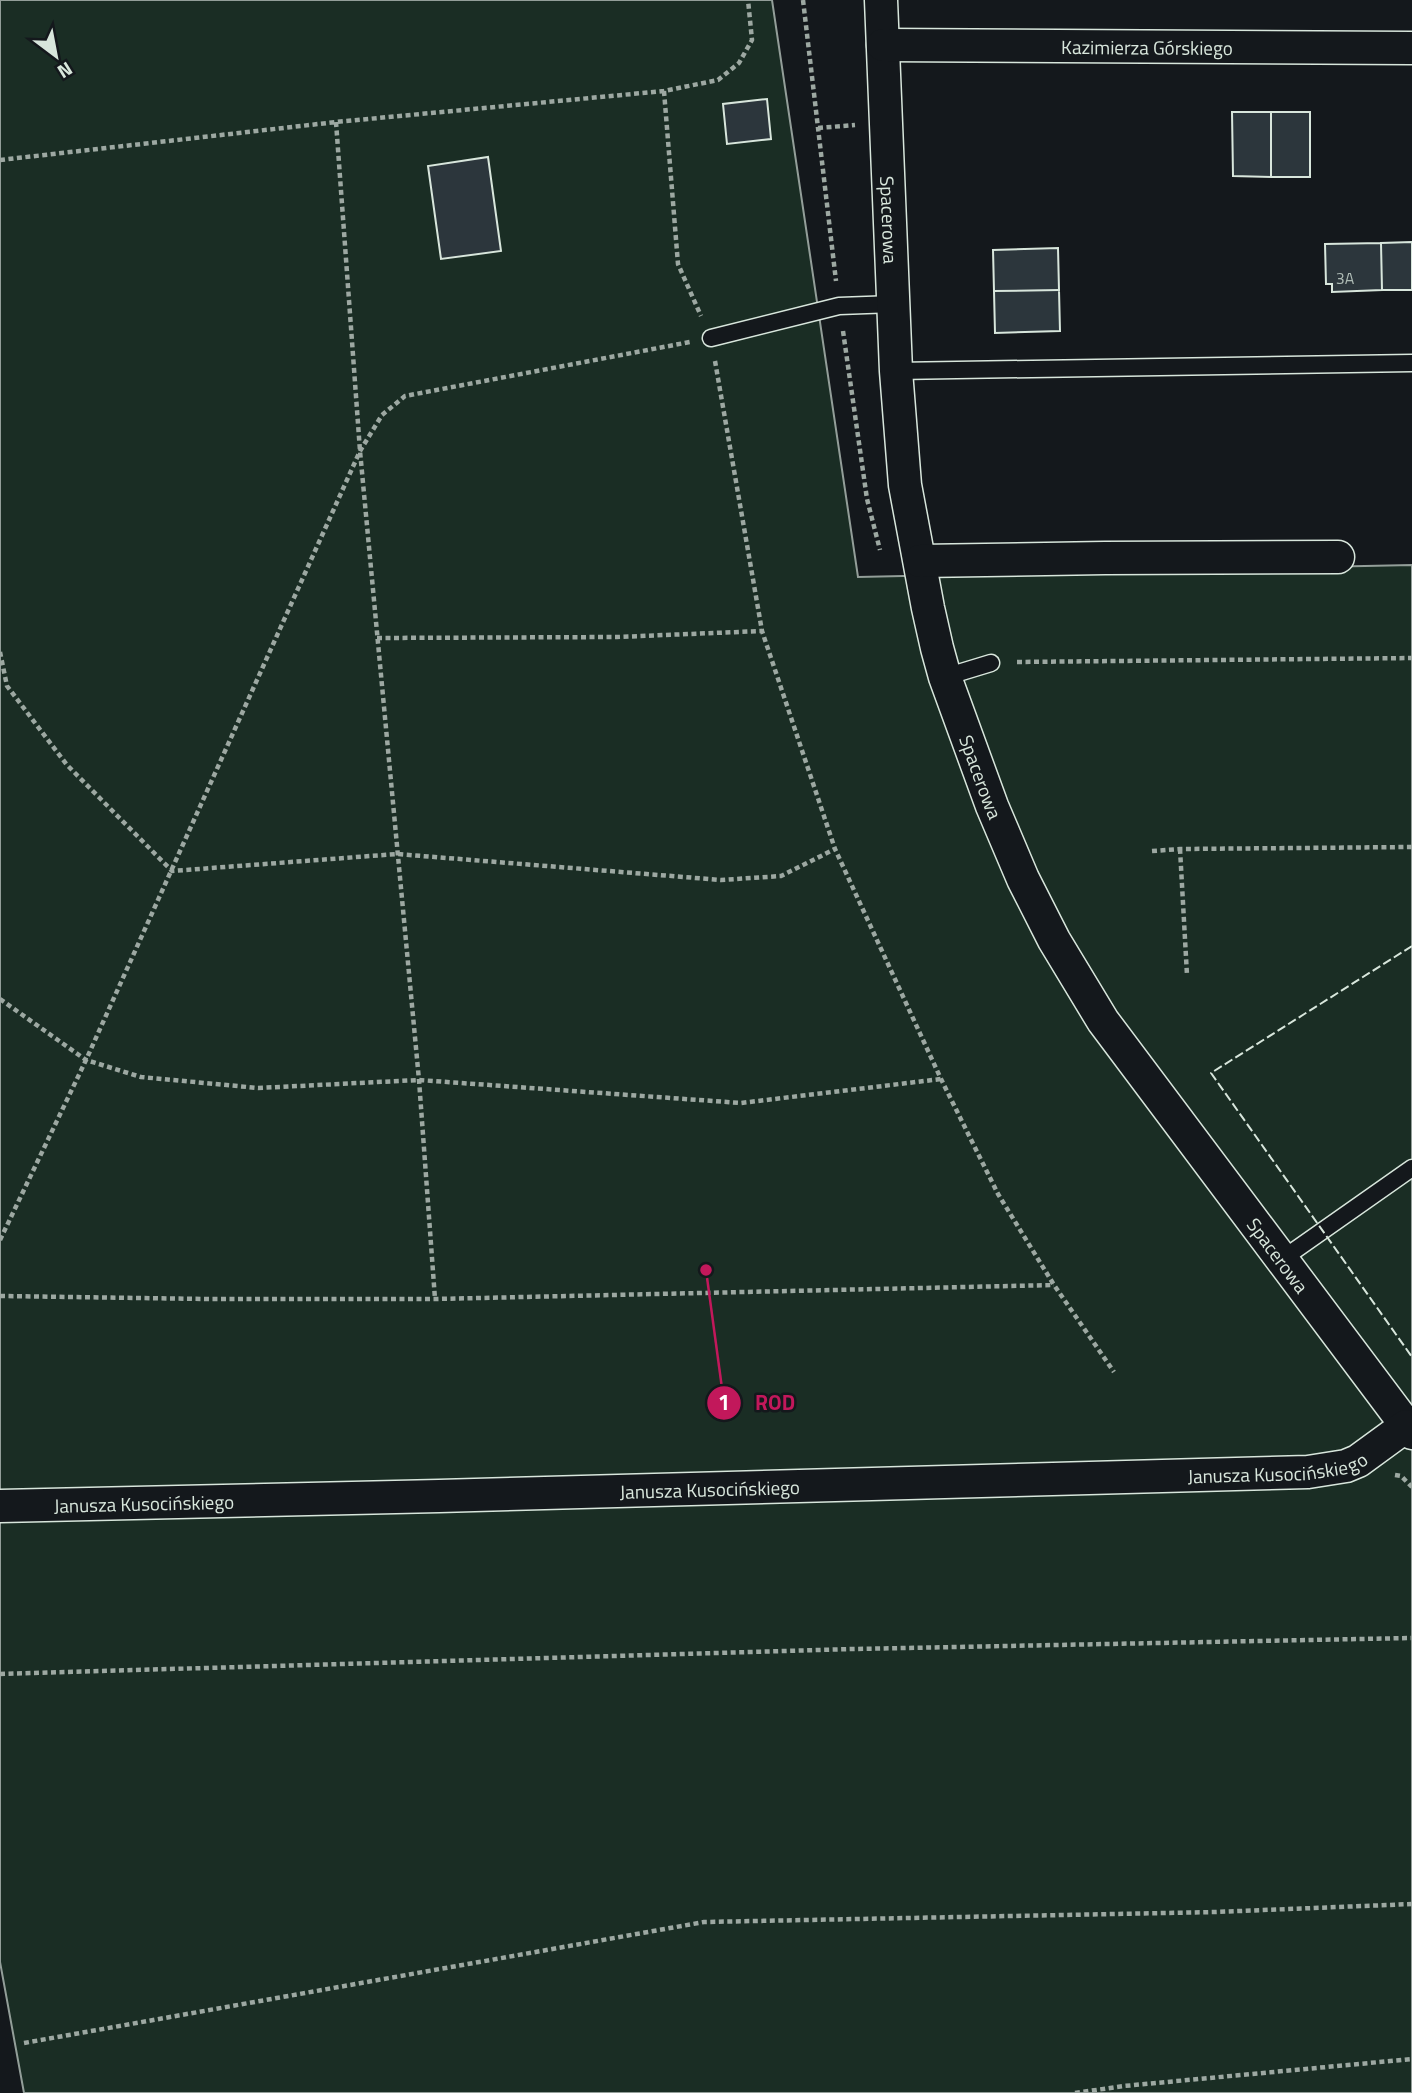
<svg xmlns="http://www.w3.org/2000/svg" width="1412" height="2093" viewBox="0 0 1412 2093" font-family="'Titillium Web',sans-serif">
<rect width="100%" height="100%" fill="#14181c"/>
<path fill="#1a2d24" stroke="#939e99" stroke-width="2" d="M0,0H772L858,577L1412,565V2093H24L0,1962Z"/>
<path fill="#2c363c" stroke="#d8e6dc" stroke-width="2" d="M767,99L771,139L727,144L723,104Z
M1232,112H1271V177L1233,176Z
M1271,112H1310V177H1271Z
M488,157L501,251L441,259L428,166Z
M1412,242V290H1382L1381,243Z
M1381,243L1382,290L1332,292V284H1326L1325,244Z
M1058,248L1059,290L994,291L993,250Z
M1059,290L1060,331L995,333L994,291Z"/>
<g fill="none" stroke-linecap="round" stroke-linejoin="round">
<defs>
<path id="service" d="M711,338L839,306L894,304
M896,371L1412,363
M945,677L991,663
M1281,1260L1412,1168"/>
<g id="minor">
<path id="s1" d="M881,0L896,371L905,485L928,608L937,648L945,677L992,806L1023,879L1054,940L1103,1021L1412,1433"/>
<path id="s2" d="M883,45L1412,48"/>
<path d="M920,561L1105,558L1338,557"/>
<path id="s3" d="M0,1506L439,1496L1308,1472L1346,1466L1358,1461L1406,1426"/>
</g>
</defs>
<use href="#service" stroke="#d8e6dc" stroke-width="19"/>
<use href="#minor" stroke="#d8e6dc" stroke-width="35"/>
<path stroke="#9da8a2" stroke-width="4.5" stroke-dasharray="5 3.5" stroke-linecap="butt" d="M803,0L836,281
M664,91L678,264L701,316
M336,122L360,451L419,1080L435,1299
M818,128L855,125
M0,160L336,122L664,91L718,80L739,63L752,40L748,0
M843,331L867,499L880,550
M715,361L762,631L835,849L941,1079L998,1194L1054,1285L1114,1372
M377,638L617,637L762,631
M0,652L7,686L67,765L172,871L397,854L721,880L781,876L835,849
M1017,662L1412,658
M1180,849L1187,975
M1152,851L1180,849L1412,847
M0,999L86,1060L141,1077L258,1088L419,1080L741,1103L941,1079
M0,1240L86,1060L360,451L382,415L405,396L690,342
M0,1296L209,1299H435L1054,1285
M1395,1475L1401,1476L1412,1487
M0,1674L853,1649L1412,1638
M24,2043L704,1922L1215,1912L1412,1904
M1075,2093L1124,2086L1412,2059"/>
<use href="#service" stroke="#14181c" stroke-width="16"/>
<use href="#minor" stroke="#14181c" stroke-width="32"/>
<path stroke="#d8e6dc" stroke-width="2" stroke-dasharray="9 3.5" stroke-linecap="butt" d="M1412,946L1211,1073L1412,1357"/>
</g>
<g text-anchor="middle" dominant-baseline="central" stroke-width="5" stroke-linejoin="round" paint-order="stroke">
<g font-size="16" fill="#adbab4">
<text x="1345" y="278">3A</text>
</g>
<g font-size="19" fill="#d8e6dc" stroke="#14181c">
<text stroke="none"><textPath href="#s2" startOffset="264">Kazimierza Górskiego</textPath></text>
<text stroke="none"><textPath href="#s1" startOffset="220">Spacerowa</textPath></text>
<text stroke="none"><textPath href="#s1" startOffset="788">Spacerowa</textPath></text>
<text stroke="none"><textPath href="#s1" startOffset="1354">Spacerowa</textPath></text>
<text stroke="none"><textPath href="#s3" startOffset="1278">Janusza Kusocińskiego</textPath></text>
<text stroke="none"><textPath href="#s3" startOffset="710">Janusza Kusocińskiego</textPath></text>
<text stroke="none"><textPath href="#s3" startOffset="144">Janusza Kusocińskiego</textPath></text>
</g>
</g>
<path fill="none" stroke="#c2185b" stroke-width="2.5" d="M706 1270L724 1403"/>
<g fill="#c2185b" stroke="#14181c" stroke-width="2.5">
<circle cx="706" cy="1270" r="7"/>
<circle cx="724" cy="1403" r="18"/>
</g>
<g font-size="21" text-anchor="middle" font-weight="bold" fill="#fff">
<text x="724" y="1410">1</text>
</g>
<g font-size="21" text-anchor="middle" font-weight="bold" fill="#c2185b" stroke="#14181c" stroke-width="5" stroke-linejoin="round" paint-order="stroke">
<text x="775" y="1410">ROD</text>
</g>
<g transform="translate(56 56) rotate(148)" stroke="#14181c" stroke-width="5" paint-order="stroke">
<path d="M0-5L12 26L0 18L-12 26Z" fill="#d8e6dc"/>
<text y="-10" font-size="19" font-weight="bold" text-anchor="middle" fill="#d8e6dc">N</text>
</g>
</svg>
